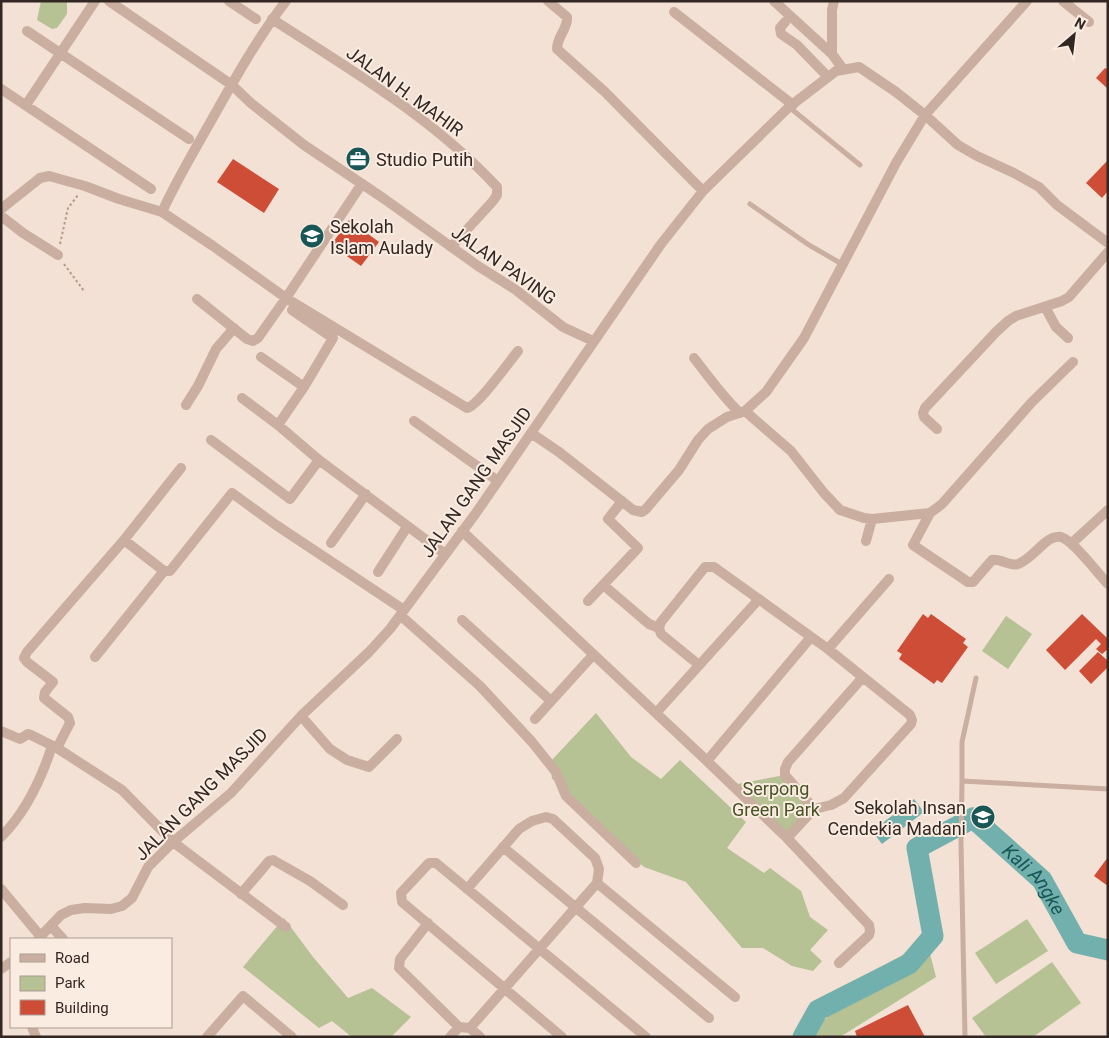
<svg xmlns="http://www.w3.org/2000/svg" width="1109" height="1038" viewBox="0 0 1109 1038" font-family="Roboto,sans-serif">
<rect width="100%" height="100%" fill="#f2e1d4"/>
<path fill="#b6c194" d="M41,1H67V14L57,28L52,29L37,20Z
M1006,616L1032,634L1008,669L982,651Z
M596,713L631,757L661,779L680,760L746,822L727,848L764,873L770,868L801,891L810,917L828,930L810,950L822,961L813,971L792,966L763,948H742L686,882L644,867L564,794L560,783L552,779L550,762Z
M785,775L814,809L787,838L732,785Z
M284,918L313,957L348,998L372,988L411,1017L391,1037H352L332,1021L319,1028L243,967Z
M1027,919L1048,951L996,984L975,953Z
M927,942L936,977L840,1037H790L827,1018L821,999Z
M1052,962L1081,1003L1033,1037H986L972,1018Z"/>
<path fill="#72b0ad" d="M914,799L924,812L882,844L872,831Z"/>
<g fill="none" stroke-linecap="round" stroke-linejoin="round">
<path stroke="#72b0ad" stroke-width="21" id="s1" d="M803,1037L818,1010L909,964L933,936L917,848L973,818L1042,880L1077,943L1108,950"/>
</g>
<path fill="#ce4d37" d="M1105,68L1108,70V89L1096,78Z
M233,159L279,189L264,213L217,182Z
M1108,160V191L1102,198L1086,183Z
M349,220L379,242L361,266L331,245Z
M923,614L928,618L931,614L966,639L963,643L968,647L942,683L937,680L934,684L899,659L902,654L897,651Z
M1082,614L1107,638L1108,637V649L1102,654L1096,649L1101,644L1096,639L1065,670L1046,650Z
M1098,652L1108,661V667L1091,684L1079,671Z
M1108,857V886L1094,876Z
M908,1005L925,1037H857L855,1031Z"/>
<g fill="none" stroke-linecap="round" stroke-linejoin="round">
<path stroke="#b6998b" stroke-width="2" stroke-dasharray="2.5 2.5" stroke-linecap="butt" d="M60,244L68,208L78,195
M64,264L84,291"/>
<path stroke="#caafa0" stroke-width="5" d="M789,107L860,165
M750,204L809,245L842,264
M962,781V742L976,678
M965,1037L961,843L962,781L1108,789"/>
<path stroke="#caafa0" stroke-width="10" d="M109,1L232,85L252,104L304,145L383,198L478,266L516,290L563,327L593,341
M229,1L256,19
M548,1L567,17C568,29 557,36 557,49L605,92L703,191
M774,1L832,54L843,69
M1063,1L1089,22
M674,12L793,105
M272,19C351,70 433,118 497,187V195L493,201L451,247
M785,22L780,28L781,34L797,45L828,77
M27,31L189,139
M832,54V10L834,1
M1,89L151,189
M26,105L95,1
M1,209L40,178L49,176L85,186L119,199L162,212C176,181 194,151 211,121C234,80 257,39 286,1
M162,212L213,246L286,298L361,185
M1,216L23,233L58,255
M197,299L247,339L253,341L258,338L286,298L467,408C478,406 509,362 518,351
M1045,307L1056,327L1068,338
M261,357L304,387
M694,358C709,377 723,397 740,413
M242,398L278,425L319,460L445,554
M186,405L198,386L216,349L234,328
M745,411L791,451L824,493L840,510L864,518L872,519
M414,421L498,481
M278,425L304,387L333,338L292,310
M937,429L924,417L923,413L925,408L996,332L1008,321L1016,316L1062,301L1069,297L1108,252
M531,433L559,452L633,510L642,512L646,509L679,470L698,440L708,429L727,417L745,411L766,392L804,338L896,163L925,115L1027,1
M211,440L290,499L319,460
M930,513L913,545L968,582H973L992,560C1001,558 1009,567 1018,564C1029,560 1037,549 1046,542C1050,539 1056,536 1061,537C1073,540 1098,574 1108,584
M462,531L707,761L787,838L869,925L870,931L869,935L839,963
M124,540L164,571
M866,541L872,519L930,513L942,504L1032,402L1073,362
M331,543L366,494
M1072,543L1108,510
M378,572L407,527
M608,589L649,624L659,628
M588,601L638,548L608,519L622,501
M400,615L480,686L532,742L556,772L566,796L636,863
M462,620L551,701
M828,649L889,579
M95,657L164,571H170L232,493L276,525L404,610
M699,665L661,634L659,628L661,622L705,567H714L828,649L910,715L912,720L911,724L844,798L831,805L814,809L787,838
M656,713L759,599
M301,716L330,749L347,760L369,767L397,739
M535,719L593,655
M1,731L20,739L28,734L31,735L57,748L122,790L173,842L286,927
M57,748L70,723L68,717L44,698L45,692L53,682L27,662L24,658L27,652L124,540L181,468
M707,761L811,637
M814,809L785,775V769L788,762L863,677
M1,837C25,813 42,777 52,746
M503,847L709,1018
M597,883L735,997
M1,889L41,937
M241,894L269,861L273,860L310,881L343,905
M428,923L400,959L399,968L459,1027
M51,926L63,939
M38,939L61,915L71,910L85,908L111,909L122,906L132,898L148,867L173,842L231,793L301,716L369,652L390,629L476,513L661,244L703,191L789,107L836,71L859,67L896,92L925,115L958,145L977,156L1014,173L1039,187L1057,205L1108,243
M1,969L11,962
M32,1027L36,1037
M470,1028L480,1037
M207,1037L243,996L292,1037
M450,1037L459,1027L470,1028L597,883L599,869L595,858L553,819L546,817L532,821L519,829L467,889
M562,1037L402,902L401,893L429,863H436L646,1037"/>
</g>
<defs>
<symbol id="office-disc" viewBox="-11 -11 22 22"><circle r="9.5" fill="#185755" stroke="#faece1"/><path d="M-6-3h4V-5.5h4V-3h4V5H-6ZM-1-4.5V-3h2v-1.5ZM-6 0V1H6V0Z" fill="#fff"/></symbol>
<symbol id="school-disc" viewBox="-11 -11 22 22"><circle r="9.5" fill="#185755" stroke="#faece1"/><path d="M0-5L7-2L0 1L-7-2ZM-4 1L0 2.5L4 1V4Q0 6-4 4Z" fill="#fff"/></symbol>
</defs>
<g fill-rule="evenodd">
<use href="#office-disc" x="344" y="145" width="28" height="28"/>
<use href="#school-disc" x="298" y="222" width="28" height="28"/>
<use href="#school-disc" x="969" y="803" width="28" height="28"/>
</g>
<g text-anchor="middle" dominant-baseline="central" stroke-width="4" stroke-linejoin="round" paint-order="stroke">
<g font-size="18" fill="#332724" stroke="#faece1">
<text transform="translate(405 91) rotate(36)">JALAN H. MAHIR</text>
<text transform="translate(504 265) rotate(35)">JALAN PAVING</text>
<text transform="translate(476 482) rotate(-55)">JALAN GANG MASJID</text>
<text transform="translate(201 794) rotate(-45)">JALAN GANG MASJID</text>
</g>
<g font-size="18" fill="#332724" stroke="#faece1" text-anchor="start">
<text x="376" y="159">Studio Putih</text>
<text x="330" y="226">Sekolah<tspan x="330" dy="21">Islam Aulady</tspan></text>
<text x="966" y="807" text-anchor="end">Sekolah Insan<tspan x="966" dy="21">Cendekia Madani</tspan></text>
</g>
<g font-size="18" fill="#475326" stroke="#faece1">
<text x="776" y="788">Serpong<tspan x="776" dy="21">Green Park</tspan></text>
</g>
<g font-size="19" font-style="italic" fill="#185755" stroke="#faece1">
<text stroke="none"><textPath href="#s1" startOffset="410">Kali Angke</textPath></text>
</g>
</g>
<rect width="1109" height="1038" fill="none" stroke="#332724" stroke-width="5"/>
<rect x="10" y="938" width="162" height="90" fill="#faece1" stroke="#aa9d95"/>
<rect x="20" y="954" width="25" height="8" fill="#caafa0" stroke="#aa9d95"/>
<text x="55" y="963" font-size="15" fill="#332724">Road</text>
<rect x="20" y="976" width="25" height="15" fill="#b6c194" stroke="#aa9d95"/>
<text x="55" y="988" font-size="15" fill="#332724">Park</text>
<rect x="20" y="1000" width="25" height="15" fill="#ce4d37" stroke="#aa9d95"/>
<text x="55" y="1013" font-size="15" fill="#332724">Building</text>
<g transform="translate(1074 35) rotate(28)" stroke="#faece1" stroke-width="4" paint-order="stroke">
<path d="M0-4L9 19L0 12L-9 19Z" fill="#332724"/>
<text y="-8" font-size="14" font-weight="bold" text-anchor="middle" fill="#332724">N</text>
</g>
</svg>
